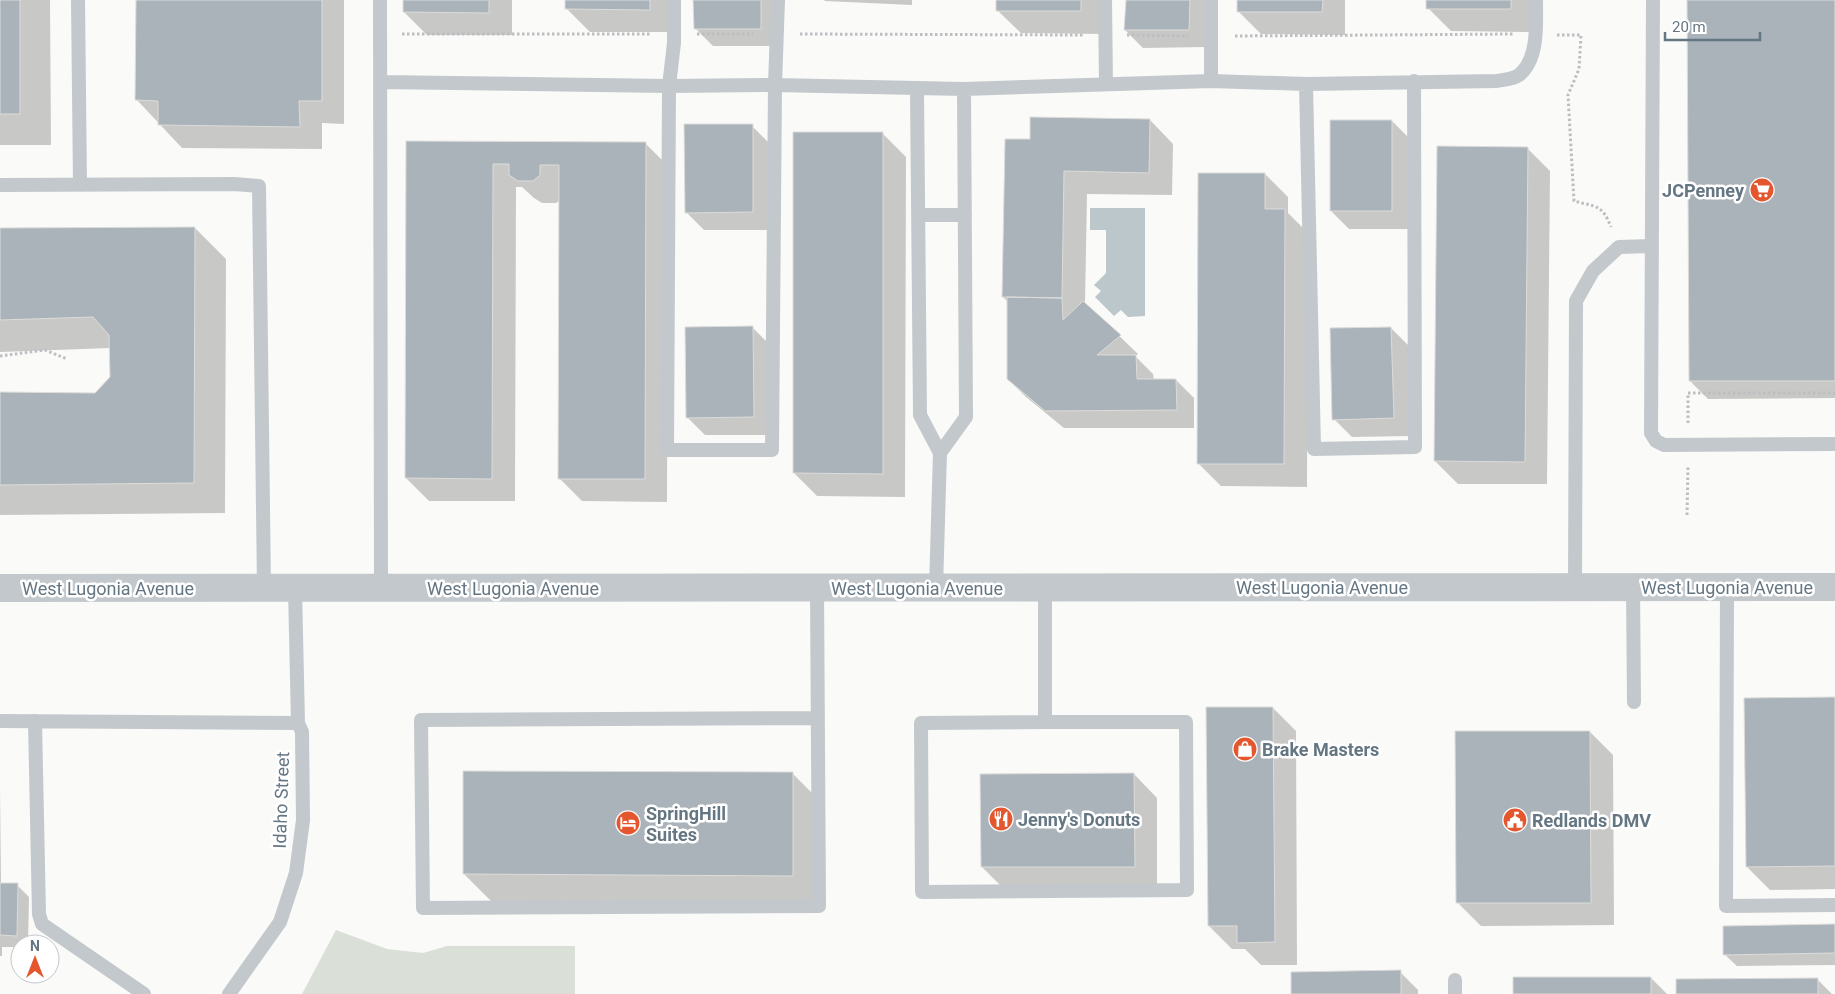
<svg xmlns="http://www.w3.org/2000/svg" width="1835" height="994" viewBox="0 0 1835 994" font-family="Roboto,sans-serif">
<rect width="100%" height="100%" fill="#fafaf8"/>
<path fill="#dadfd7" d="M336,930L387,949L423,953L447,946H575V994H302Z"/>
<path fill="#bbc7cb" d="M1090,208H1145V316L1128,317L1121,310L1114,316L1095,297L1101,291L1094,285L1106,273V230H1090Z"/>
<path fill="#0003" d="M0,0H50L51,145H0Z
M137,0H344V124L322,123V149L182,148L137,100Z
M404,0H512V35H427L404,12Z
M567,0H673V32H590L567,9Z
M695,0H779V46H713L695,28Z
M824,0H912V5L825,1Z
M998,0H1104L1103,34L1021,33L997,10Z
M1127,0H1208L1207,47L1143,48L1125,30Z
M1238,0H1345V35L1261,34L1238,11Z
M1428,0H1534L1533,32L1451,31L1428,8Z
M1688,0H1835V398L1708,399L1690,381Z
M1150,120L1173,144L1172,195L1087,194L1085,303L1138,354L1135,356L1153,374L1154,380H1176L1194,398V428H1064L1026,397L1008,379V302L1003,297L1031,140Z
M1392,121L1410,139V229H1349L1331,211Z
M752,126L770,144L771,230H704L686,212Z
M883,134L906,157L905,497L817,496L794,473Z
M407,142L645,143L668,166L667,502L582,501L559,478L560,200L556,203H542L534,198L522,187H516L515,501H429L406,478Z
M1527,148L1550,171L1547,484H1458L1435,461Z
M1265,174L1288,197V213L1308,233L1307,487L1221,486L1198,463Z
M195,228L226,259L225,513L0,515V393L95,394L111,378L110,348L0,352V230Z
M752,327L770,345L771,435H705L687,417Z
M1391,328L1409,346L1411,436L1352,437L1334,419Z
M1835,699V889L1770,890L1747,867Z
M1273,708L1296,731L1297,965H1261L1245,949H1232L1209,926Z
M1590,732L1613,755L1614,925L1481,926L1458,903Z
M792,773L823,804V906L495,905L464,874Z
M1134,774L1157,798V889L1005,890L982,867Z
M0,786L1,884L17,885L29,897L28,944H20V947H2V956H0Z
M1835,926V965L1737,966L1724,954Z
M1400,972L1418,990V994H1292Z
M1651,978L1667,994H1514Z
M1817,979L1832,994H1678Z"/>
<path fill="#aab3b9" stroke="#dcdcda" d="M0,0H20V114H0Z
M136,0H322V101H299L300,127L158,125V101L135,100Z
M403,0H489V13L403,12Z
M565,0H650V10L565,9Z
M693,0H761V29H694Z
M996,0H1081V11H996Z
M1126,0H1190L1189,30H1124Z
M1237,0H1323L1322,12H1237Z
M1426,0H1511V9H1426Z
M1687,0H1835V381H1689Z
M1030,117L1150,119L1149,173L1064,171L1062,298L1002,297L1005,139H1030Z
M1330,120H1392V211H1330Z
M684,124H753V212L685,213Z
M793,132H883V474L793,473Z
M406,141L646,142L645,479H558L559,165H540V175L533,181H518L509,175V164H493L492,479L405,478Z
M1437,146L1528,147L1525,462L1434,461Z
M1198,173H1265V209H1285L1284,464H1197Z
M195,227L194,483L0,485V392L95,393L110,377L109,335L93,317L0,320V228Z
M1007,297L1062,298L1063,320L1083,301L1121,335L1097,355H1136L1137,379H1176L1177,410L1045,411L1007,379Z
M753,326L754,417L686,418L685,327Z
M1391,327L1394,418L1332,420L1330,328Z
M1835,697V866L1746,867L1744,698Z
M1206,707H1273L1275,942L1237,943V926H1208Z
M1455,731H1590L1591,903H1456Z
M463,771L793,772V876L463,874Z
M1134,773L1135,867H981L980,774Z
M0,883H18L17,936L0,935Z
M1835,924V953L1723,955V926Z
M1401,970V994H1291V972Z
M1513,977H1651V994H1513Z
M1818,978V994H1676V979Z"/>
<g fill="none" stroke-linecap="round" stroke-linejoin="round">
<path stroke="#bbbfc2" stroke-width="3" stroke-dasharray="2.5 2.5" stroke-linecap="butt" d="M402,34H651
M697,34H753
M800,34L1083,35
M1127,35L1188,36
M1557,35H1581L1579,69L1568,95L1574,201C1596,207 1602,204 1611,227
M1235,36L1513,34
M0,356L45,350L67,359
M1688,423V393H1835
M1687,515L1688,467"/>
<path stroke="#c3c8cc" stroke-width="14" d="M78,0L80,185
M380,0L381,588
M674,0V43L669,86L667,450H772L775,85L778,0
M1105,0L1106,84
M1211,0V81
M1653,0L1651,433L1656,441L1664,445L1835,444
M380,82L669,86L775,85L964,89L1211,81L1306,84L1496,81C1503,80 1514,79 1519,75C1539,59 1536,24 1536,0
M1306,84L1314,449L1415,447L1414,81
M917,89L920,415L940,453L936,588
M0,185L234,184L259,186L264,588
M919,215H965
M940,453L966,417L964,89
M1045,587V722
M1575,587L1576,301L1593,271L1619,247L1651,246
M1633,587L1634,702
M1727,587L1726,906L1835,905
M817,588L819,906L423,908L421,720L818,718
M0,721L298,723
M35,721L39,914L42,924L144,994
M1045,722H1186L1187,890L922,892L921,723Z
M1455,980V994
M229,994L280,922L296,873L303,820L302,732L298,723L295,589"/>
<path stroke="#c3c8cc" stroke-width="28" d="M0,588L1835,587"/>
</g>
<defs>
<symbol id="supermarket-disc" viewBox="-11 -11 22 22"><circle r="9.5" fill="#e4572e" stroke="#fff"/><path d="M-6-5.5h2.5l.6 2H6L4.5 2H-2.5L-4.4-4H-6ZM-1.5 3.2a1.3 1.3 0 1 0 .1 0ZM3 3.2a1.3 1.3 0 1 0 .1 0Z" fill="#fff"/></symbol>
<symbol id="shop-disc" viewBox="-11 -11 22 22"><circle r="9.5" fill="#e4572e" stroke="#fff"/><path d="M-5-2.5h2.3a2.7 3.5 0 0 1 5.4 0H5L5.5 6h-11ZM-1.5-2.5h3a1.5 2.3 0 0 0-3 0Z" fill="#fff"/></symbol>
<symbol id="restaurant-disc" viewBox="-11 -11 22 22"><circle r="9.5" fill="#e4572e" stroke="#fff"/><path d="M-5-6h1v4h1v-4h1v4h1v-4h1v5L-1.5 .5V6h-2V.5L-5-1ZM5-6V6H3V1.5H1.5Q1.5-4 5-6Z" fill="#fff"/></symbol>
<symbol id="civic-disc" viewBox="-11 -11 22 22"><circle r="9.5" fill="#e4572e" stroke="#fff"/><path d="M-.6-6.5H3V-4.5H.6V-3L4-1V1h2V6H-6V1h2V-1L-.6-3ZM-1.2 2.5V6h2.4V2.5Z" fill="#fff"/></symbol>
<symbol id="hotel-disc" viewBox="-11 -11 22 22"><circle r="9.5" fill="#e4572e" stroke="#fff"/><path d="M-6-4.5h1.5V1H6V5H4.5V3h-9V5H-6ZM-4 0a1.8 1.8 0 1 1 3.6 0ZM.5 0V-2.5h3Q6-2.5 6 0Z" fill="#fff"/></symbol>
</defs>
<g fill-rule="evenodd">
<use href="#supermarket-disc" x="1748" y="176" width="28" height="28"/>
<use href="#shop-disc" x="1231" y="735" width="28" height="28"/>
<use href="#restaurant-disc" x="987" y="805" width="28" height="28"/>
<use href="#civic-disc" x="1501" y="806" width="28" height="28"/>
<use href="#hotel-disc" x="614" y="809" width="28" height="28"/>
</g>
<g text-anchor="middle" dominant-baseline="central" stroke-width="5" stroke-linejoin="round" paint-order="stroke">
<g font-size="18" font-weight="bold" fill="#657683" stroke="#fff" text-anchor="start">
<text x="1744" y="190" text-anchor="end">JCPenney</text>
<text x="1262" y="749">Brake Masters</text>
<text x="646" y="813">SpringHill<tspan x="646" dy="21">Suites</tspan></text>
<text x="1018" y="819">Jenny's Donuts</text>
<text x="1532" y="820">Redlands DMV</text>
</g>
<g font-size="18" fill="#657683" stroke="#fff">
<text x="1322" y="587">West Lugonia Avenue</text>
<text x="1727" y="587">West Lugonia Avenue</text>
<text x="108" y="588">West Lugonia Avenue</text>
<text x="513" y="588">West Lugonia Avenue</text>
<text x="917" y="588">West Lugonia Avenue</text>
<text transform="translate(281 800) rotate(-88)">Idaho Street</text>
</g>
</g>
<g transform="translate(35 959)"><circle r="24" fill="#ffffff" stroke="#c1c8cd"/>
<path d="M0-4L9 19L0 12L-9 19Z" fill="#e4572e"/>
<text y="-8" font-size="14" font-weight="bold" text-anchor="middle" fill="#657683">N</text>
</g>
<path d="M1665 32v8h95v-8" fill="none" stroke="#657683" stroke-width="2.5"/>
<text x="1672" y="32" font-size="15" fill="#657683" stroke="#ffffff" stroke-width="4" paint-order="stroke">20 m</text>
</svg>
